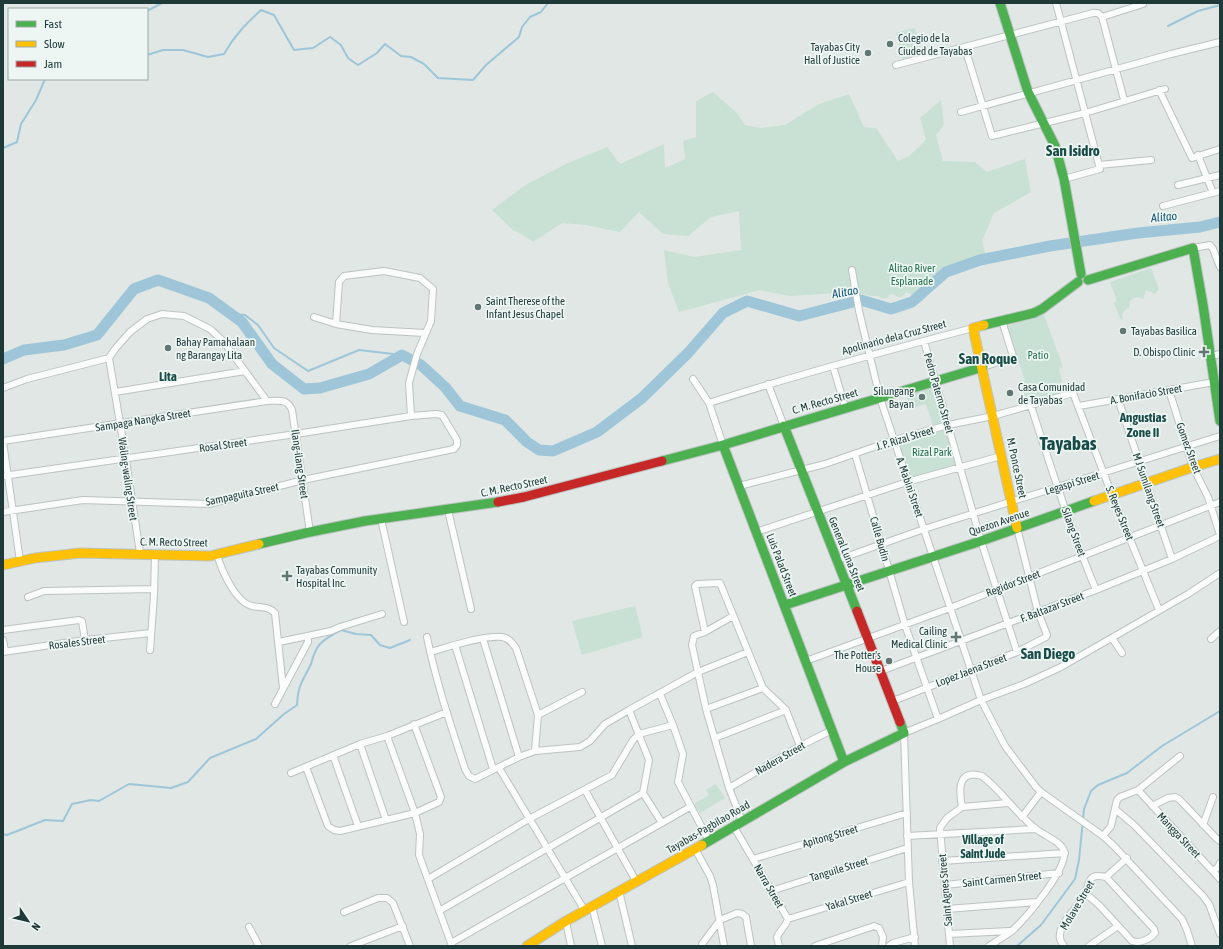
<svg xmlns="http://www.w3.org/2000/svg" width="1223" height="949" viewBox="0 0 1223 949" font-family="'Asap Condensed',sans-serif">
<rect width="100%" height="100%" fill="#e0e7e5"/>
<path fill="#c8e1d4" d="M915,28L921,54L903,59L896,33Z
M713,92L737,113L745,125L760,128L785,125L819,104L849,94L864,127L876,128L898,161L909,156L926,140L920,118L941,100L944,125L936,135L943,161L975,162L987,172L1025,159L1031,192L994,213L982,241L987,259L946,272L929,287L919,290L915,295H912L907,292L901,297H898L893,294H890L888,297L883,299L878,296H871L856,292L790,296L760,290L679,312L668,283L664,250L694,257L741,250L739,211L711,217L688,236L663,234L639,212L620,232L586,225L562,223L533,242L520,233L513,230L492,210L527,184L568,163L607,147L620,164L664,144L665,168L685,159L683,141L696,137V101Z
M1151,268L1159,289L1155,294L1146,290L1143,299C1138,296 1134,298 1130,301L1129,308C1124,311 1121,312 1123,319L1121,320L1114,303L1117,301L1110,282Z
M1044,315L1063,367L1059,369L1062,381L1057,395L1027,405L1021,383L1025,381L1007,326Z
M935,385L960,467L907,482L894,440L934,429L926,404L910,409L905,393Z
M635,606L643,637L582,655L572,621Z
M716,784L725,798L700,813L694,804L709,795L706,790Z"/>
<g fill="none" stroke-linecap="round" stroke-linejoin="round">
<path stroke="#9ec6d8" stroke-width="2" d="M147,11L162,3
M1168,26L1198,11L1220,5
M147,55L163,50H183L208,57L224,54C234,36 246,24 261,10L274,15L294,50L313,48L330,37L341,45L348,58L358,65L377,53L385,44L401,56L411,57L424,64L438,78L473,80L486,65L519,37L522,27L530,17L541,12L548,3
M3,148L17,142L21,124L36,100L45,79
M231,314L245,315L258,325L274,348L308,371L359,350L402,355
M3,834L7,835L45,820L63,821L72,804L91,800L99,801L129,784L171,788L188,782L210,758L256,739L284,714L297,705C298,684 303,681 311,664C313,657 315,649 320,644C326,638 333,634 341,630L356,634L371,635L380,645L390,648L410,640
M1017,946L1041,925L1075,879L1079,860L1084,809L1091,791L1098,785L1127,773L1162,746L1220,711"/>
<path stroke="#9ec6d8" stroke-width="11" d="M3,359L24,350L64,345L97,335L134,289L158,280L209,298L242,322L272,364L304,389L320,388L369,374L402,355L421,365L445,387L460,406L505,420L527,442L539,450L553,451L597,432L642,398L688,353L723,313L747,301L799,316L861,300L891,309L912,302L946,272L980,260L1050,246L1138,233L1200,227L1220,222"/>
<defs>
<path id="street" d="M1056,3L1100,169L1064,179
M1102,17L1143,4
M965,48L992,136L1085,113L1165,89
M896,65L1093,13H1098L1102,17L1124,100
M1159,90L1192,158L1220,149
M961,112L1171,54L1220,42
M1198,155L1213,193
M1099,165L1151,160
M1178,185L1220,175
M1163,206L1220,191
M1193,248L1210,245L1213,249L1220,267
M852,270L859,311L880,398L981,700L1005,746L1036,787L1041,792L1103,836L1114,846L1182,919L1187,930L1192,946
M314,317L336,324L372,330L425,333
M336,324L339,282L344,276L384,271L420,278L433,289L431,321L417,354L409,383L411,416
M924,341L981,541L1017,652
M1211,356L1220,354
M109,358L124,447L140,553
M833,366L845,407
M983,367L1011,358L1013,356L1002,321
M693,379L709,403L723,445
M768,384L784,426
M3,388L27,379L109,358L115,349L130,332L147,319L162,314L184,316L210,329L223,341L267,401
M1169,390L1193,467L1208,497L1220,535
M115,392L245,371
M1118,399L1172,559
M709,403C796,375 885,351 973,328
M1031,406C1051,468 1071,530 1096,590
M1079,406L1214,382
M3,441L267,401C279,401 287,398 292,410L310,532
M3,442L20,561
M855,454L905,625L938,719
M3,476L296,434L411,416L436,414L442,415L457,440V445L454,449L303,480L209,504L83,500L3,512
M739,486L825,464L894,440L948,425L993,416L1073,393L1112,495L1159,610
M448,510L471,609
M381,519L404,622
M756,532L907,482L1001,456
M217,554C221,569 235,602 252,606C261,608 268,606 275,613L283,688
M837,560L924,529L1220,436
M28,597L44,591L154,589
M733,616L705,632L694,636L692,645L706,709L729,788L742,821
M3,630L79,620L82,621L85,640
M705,632L695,586L697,584L720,583L763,688
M427,637C436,682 451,726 465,769L469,776L475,779L519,757L535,751L580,747L590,741L605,724L629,710L698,672L748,652
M1112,638L1122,653
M483,639L519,757
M1211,639L1220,631
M3,640L5,651
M279,642L331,631L340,627L382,614
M455,645L493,769
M150,650L154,595L155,555
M3,652L85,640L151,633
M430,652C448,647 484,635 502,637C509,638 512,643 516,648L538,715L535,751
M806,661L950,608L1220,502
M881,671L1096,590L1172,559L1220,536
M660,694L673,725L683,754L678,782L709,841
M893,701L1017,652L1046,637L1047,635L1038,612L1017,528
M275,704L308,642V637
M706,709L763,688L786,710L800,746
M629,710L649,760L643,793L662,823
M538,715L582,692
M387,736L415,813L420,834L419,855L452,946
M715,738L786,710
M360,744L386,820
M333,755L358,826
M306,767L328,826L334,830L340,831L415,813L439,802L441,797L414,724
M499,768L585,911
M291,773L360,744L387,736L447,712
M729,788L800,746L832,730
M585,790L636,881
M1138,790L1220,879
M1152,806L1168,798L1175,797L1179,799L1217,839L1220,841
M962,807C959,790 957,769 982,776C1002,791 1016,814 1036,829C1043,835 1062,842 1064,851C1068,869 1025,919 1012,931C1005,936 997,941 989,946
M1115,809L1134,825L1203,896L1209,904L1220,934
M1022,817L1041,792
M1203,825L1213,797
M734,827L788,919C786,926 780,930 777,937L779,946
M907,836L1035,829
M1103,836L1111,826L1117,800L1120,797L1138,790L1180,756
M695,849L710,876L713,885L724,946
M753,859L907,813
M942,861L1065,853
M1213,871L1218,867L1220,863
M1106,877L1127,858
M428,879L529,819L612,775L633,740L639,734L673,725
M945,885L1059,873
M619,891L632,946
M771,891L907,848
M592,906L602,946
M947,909L1037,902
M439,911L643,793
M344,912L378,898H387L393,903L410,946
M788,919L909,882
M566,921L571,946
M249,927L259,946
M949,934L1010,931
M451,943L690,807
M351,946L403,926
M702,946V944L720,920L737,913L742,914L746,917L751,946
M815,946L874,926L879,928L883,937L882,946
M889,946L893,943L915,937
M915,946L909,882L904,733L938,719L981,700L1024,684L1061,667L1188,594L1220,573
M950,946L940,828L947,818L962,807L1008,803
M1064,946C1061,942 1059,939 1060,934C1061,921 1079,906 1085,894C1088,889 1087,881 1093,877C1097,875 1102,876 1106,877L1154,929L1155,933C1150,939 1140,944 1132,941L1099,905L1086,894
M1089,946L1118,926"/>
<path id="fast" d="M1000,3L1028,92L1055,146L1064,179L1081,274
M1088,280L1193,248L1203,305L1220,421
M984,325L1034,313L1042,309L1078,282
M784,426L857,611
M723,445L844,762
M662,461L723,445L983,367
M259,544L310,532L365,521L498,502
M785,605L981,541L1094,501
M702,845L844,762L904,733L900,722"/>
<path id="slow" d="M984,325L973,328L1017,528
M1094,501L1193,467L1220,459
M3,565L35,558L80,553L210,556L259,544
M527,946L566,921L702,845"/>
<path id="jam" d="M498,502L524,497L662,461
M857,611L900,722"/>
</defs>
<use href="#street" stroke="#bdc3c2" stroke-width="8"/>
<use href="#fast" stroke="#bcc4c2" stroke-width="11"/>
<use href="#slow" stroke="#bcc4c2" stroke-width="11"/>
<use href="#jam" stroke="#bcc4c2" stroke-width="11"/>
<use href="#street" stroke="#fafbfb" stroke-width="6"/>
<use href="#fast" stroke="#4caf50" stroke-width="9"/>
<use href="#slow" stroke="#ffc107" stroke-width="9"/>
<use href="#jam" stroke="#c62828" stroke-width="9"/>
</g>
<g fill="#627674" stroke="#edf6f3" stroke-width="1.5">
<circle cx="890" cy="44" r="4"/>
<circle cx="868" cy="53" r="4"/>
<circle cx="478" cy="307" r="4"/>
<circle cx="1123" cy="331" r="4"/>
<circle cx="168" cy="348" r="4"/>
<path d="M1202 346h4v4h4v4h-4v4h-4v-4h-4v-4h4z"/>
<circle cx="1010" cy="393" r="4"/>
<circle cx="922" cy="397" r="4"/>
<path d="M285 570h4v4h4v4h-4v4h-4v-4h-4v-4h4z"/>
<path d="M954 631h4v4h4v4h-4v4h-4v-4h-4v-4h4z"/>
<circle cx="889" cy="661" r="4"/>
</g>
<g text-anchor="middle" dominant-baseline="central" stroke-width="3.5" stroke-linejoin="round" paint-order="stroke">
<g font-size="11" fill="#1e3937" stroke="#edf6f3" text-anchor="start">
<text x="898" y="38">Colegio de la<tspan x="898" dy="13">Ciuded de Tayabas</tspan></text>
<text x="860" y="47" text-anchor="end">Tayabas City<tspan x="860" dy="13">Hall of Justice</tspan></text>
<text x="486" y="301">Saint Therese of the<tspan x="486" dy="13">Infant Jesus Chapel</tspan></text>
<text x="1131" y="331">Tayabas Basilica</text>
<text x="176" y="342">Bahay Pamahalaan<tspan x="176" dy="13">ng Barangay Lita</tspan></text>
<text x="1195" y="352" text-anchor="end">D. Obispo Clinic</text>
<text x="1018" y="387">Casa Comunidad<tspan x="1018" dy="13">de Tayabas</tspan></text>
<text x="914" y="391" text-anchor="end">Silungang<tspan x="914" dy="13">Bayan</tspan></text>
<text x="296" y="570">Tayabas Community<tspan x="296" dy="13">Hospital Inc.</tspan></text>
<text x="947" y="631" text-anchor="end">Cailing<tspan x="947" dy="13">Medical Clinic</tspan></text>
<text x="881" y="655" text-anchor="end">The Potter's<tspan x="881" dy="13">House</tspan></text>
</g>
<g font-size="11" fill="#277251" stroke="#edf6f3">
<text x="912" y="268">Alitao River<tspan x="912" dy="13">Esplanade</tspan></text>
<text x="1038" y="355">Patio</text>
<text x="932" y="452">Rizal Park</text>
</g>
<g font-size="11" fill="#1e3937" stroke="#edf6f3">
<text transform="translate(894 337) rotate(-15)">Apolinario dela Cruz Street</text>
<text transform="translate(939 393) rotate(74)">Pedro Paterno Street</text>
<text transform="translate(1146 394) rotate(-10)">A. Bonifacio Street</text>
<text transform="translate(825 401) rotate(-16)">C. M. Recto Street</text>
<text transform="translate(143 420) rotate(-9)">Sampaga Nangka Street</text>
<text transform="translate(905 438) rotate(-17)">J. P. Rizal Street</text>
<text transform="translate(223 445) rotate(-8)">Rosal Street</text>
<text transform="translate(1189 448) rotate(70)">Gomez Street</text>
<text transform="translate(300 464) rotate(82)">Ilang-ilang Street</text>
<text transform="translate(1017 468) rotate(78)">M. Ponce Street</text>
<text transform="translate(128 479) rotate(82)">Waling-waling Street</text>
<text transform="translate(1072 483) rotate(-17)">Legaspi Street</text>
<text transform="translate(514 486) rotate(-12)">C. M. Recto Street</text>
<text transform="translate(910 487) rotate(71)">A. Mabini Street</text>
<text transform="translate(1149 490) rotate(71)">M J Sumilang Street</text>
<text transform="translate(242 494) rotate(-12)">Sampaguita Street</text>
<text transform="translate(1120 513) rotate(68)">S. Reyes Street</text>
<text transform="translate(999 522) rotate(-19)">Quezon Avenue</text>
<text transform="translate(1074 532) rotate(70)">Silang Street</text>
<text transform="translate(880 539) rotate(74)">Calle Budin</text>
<text transform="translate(174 542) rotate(1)">C. M. Recto Street</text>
<text transform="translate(847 554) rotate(68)">General Luna Street</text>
<text transform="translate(782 565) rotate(69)">Luis Palad Street</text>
<text transform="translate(1013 583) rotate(-21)">Regidor Street</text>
<text transform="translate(1052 607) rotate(-21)">F. Baltazar Street</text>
<text transform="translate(77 642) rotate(-7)">Rosales Street</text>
<text transform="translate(971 670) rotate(-21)">Lopez Jaena Street</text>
<text transform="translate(780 758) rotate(-30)">Nadera Street</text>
<text transform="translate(708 827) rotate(-30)">Tayabas-Pagbilao Road</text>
<text transform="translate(1179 835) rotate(47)">Mangga Street</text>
<text transform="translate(830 836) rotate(-16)">Apitong Street</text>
<text transform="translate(839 869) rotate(-17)">Tanguile Street</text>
<text transform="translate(1002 879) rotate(-6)">Saint Carmen Street</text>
<text transform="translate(769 886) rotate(60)">Narra Street</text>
<text transform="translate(945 890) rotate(-95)">Saint Agnes Street</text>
<text transform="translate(849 900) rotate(-17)">Yakal Street</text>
<text transform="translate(1077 905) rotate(-59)">Molave Street</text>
</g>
<g font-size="12" font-style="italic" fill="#165677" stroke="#edf6f3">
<text transform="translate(1164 217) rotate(-5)">Alitao</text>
<text transform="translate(845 292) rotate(-10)">Alitao</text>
</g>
<g font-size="12" font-weight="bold" fill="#194c48" stroke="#edf6f3">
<text x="983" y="840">Village of<tspan x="983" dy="14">Saint Jude</tspan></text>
</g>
<g font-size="13" font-weight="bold" fill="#194c48" stroke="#edf6f3">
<text x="168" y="376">Lita</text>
<text x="1143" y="417">Angustias<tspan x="1143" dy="15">Zone II</tspan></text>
</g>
<g font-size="15" font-weight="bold" fill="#194c48" stroke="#edf6f3">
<text x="1073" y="150">San Isidro</text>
<text x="988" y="358">San Roque</text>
<text x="1048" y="653">San Diego</text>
</g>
<g font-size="19" font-weight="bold" fill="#194c48" stroke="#edf6f3">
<text x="1068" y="443">Tayabas</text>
</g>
</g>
<rect width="1223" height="949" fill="none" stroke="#1e3937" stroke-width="8"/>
<rect x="8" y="8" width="140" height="72" fill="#edf6f3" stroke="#9aaaa8"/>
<rect x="16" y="21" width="20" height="6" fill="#4caf50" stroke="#9aaaa8"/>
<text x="44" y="28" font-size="12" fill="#1e3937">Fast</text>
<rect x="16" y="41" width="20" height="6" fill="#ffc107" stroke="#9aaaa8"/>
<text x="44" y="48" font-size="12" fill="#1e3937">Slow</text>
<rect x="16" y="61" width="20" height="6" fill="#c62828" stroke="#9aaaa8"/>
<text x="44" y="68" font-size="12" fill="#1e3937">Jam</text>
<g transform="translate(28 921) rotate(125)" stroke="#edf6f3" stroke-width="3" paint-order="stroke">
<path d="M0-3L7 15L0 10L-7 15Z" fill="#1e3937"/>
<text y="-6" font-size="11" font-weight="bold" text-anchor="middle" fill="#1e3937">N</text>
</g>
</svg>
